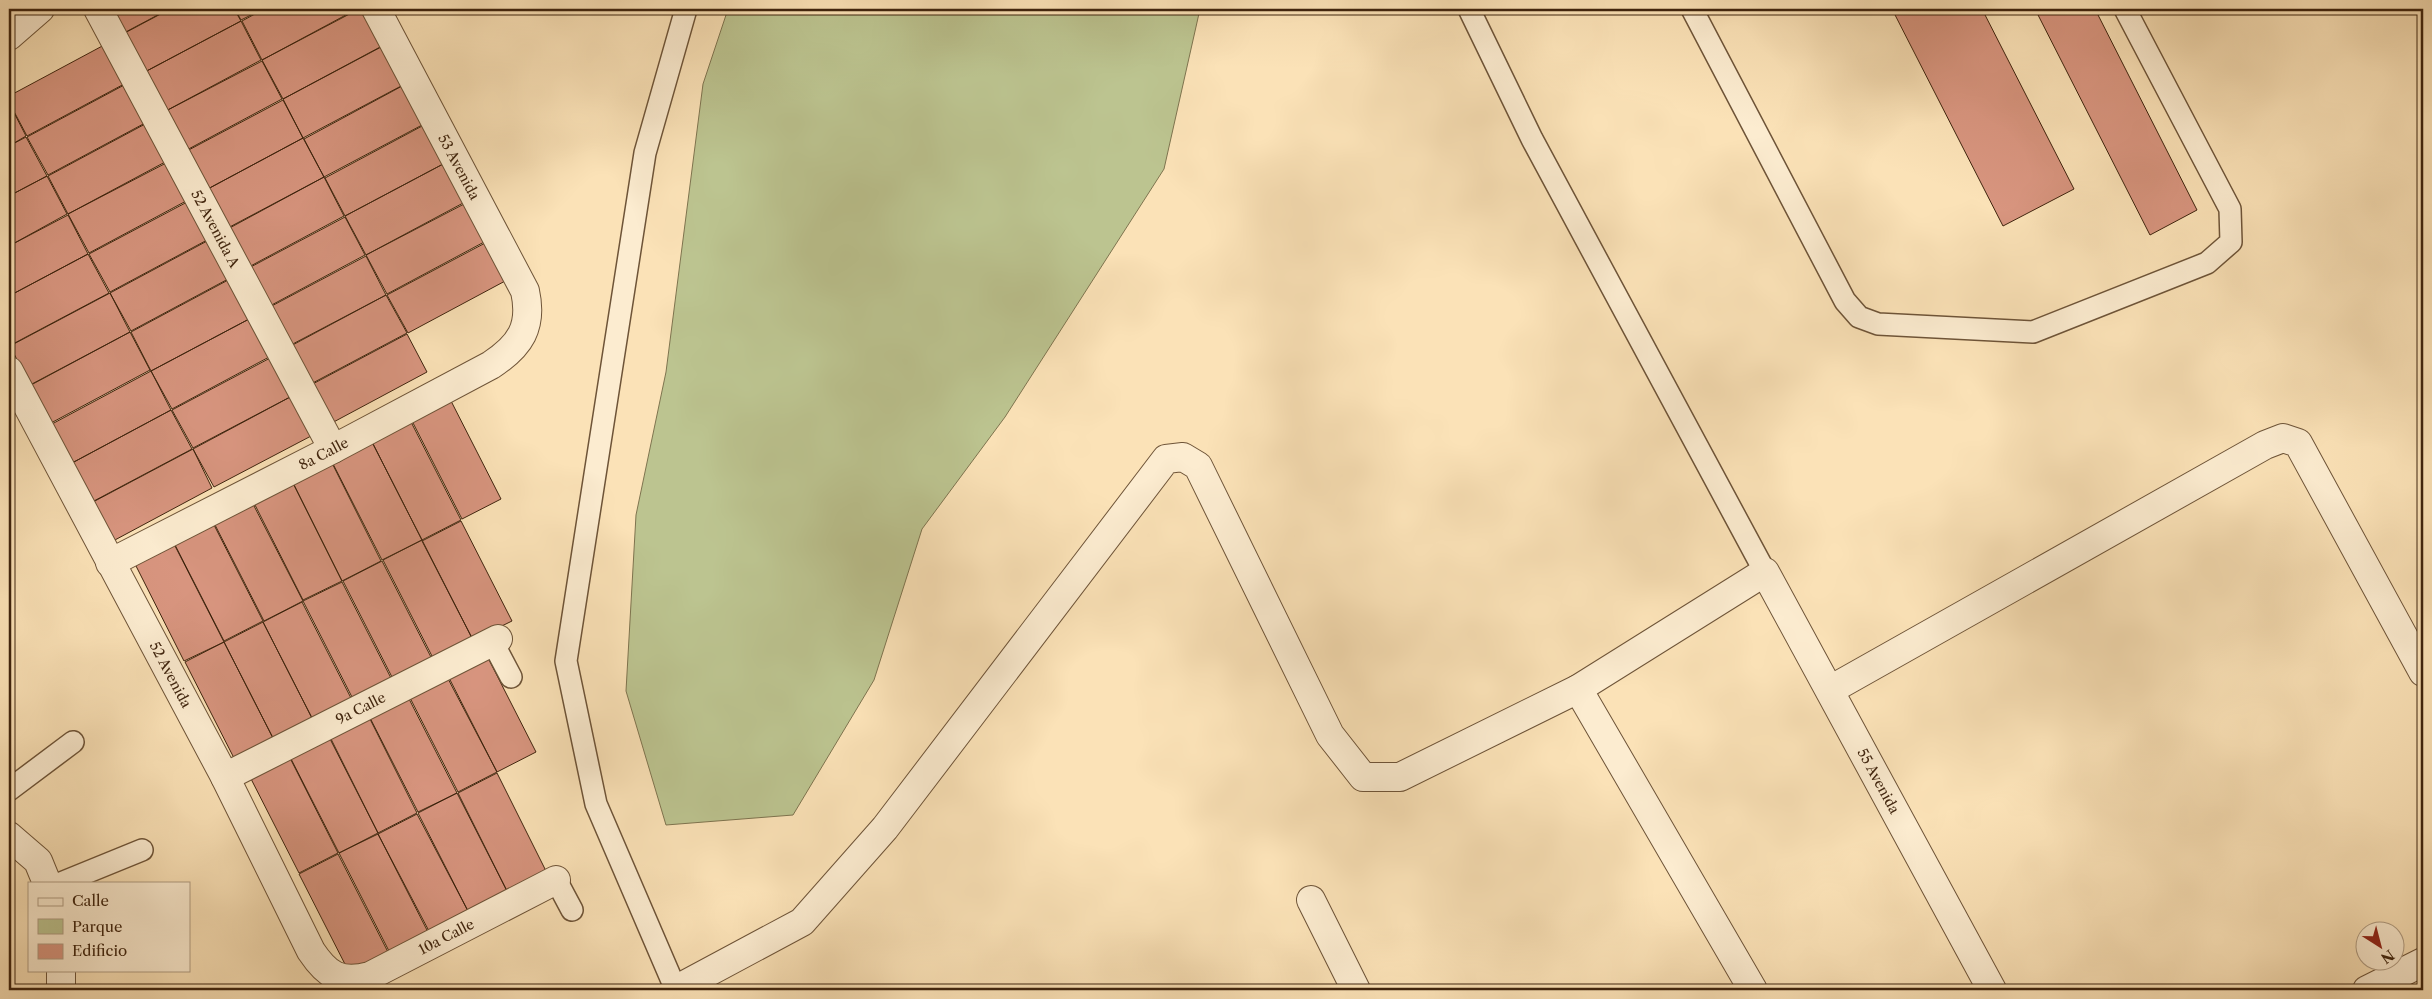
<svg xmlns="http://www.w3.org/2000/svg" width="2432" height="999" viewBox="0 0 2432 999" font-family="'Libre Caslon Text',serif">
<rect width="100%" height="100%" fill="#fbe2b7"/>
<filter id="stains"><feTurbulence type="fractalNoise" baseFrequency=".004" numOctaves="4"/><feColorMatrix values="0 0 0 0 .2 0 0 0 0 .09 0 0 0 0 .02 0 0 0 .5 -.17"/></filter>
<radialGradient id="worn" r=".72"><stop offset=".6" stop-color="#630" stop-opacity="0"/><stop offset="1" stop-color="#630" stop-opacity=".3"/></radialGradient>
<path fill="#bcc490" stroke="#7e744f" d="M728,9H1200L1164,169L1005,417L922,529L874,680L793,815L666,825L626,691L636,515L666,372L703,84Z"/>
<path fill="#d8957f" stroke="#3f240e" d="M106,9H169L120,35Z
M170,9H234L241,21L141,74L121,35Z
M235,9H263L241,20Z
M264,9H357L262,60L242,21Z
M359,9H363L382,46L283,99L262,60Z
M1892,9H1982L2074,189L2003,226Z
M2035,9H2095L2197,210L2150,235Z
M241,21L261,60L162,113L141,74Z
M106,44L126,83L27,136L9,102V96Z
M383,46L403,85L303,138L283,99Z
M262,61L282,99L183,152L162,113Z
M126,84L147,122L48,175L27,137Z
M404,85L424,124L324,177L304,139Z
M283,100L303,138L204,191L183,153Z
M9,103L26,136L9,146Z
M147,123L167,161L68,214L48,176Z
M424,125L445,163L345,216L325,178Z
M26,137L47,176L9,196V146Z
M303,138L324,177L224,230L204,191Z
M168,162L188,200L89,253L68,214Z
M445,163L465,202L366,255L345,216Z
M47,176L67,214L9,246V196Z
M324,177L344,216L245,269L224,231Z
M189,201L209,239L110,292L89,254Z
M466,203L486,241L387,294L366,255Z
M68,215L88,254L9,296V246Z
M345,217L365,255L266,308L245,270Z
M209,240L230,278L131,331L110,293Z
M487,242L507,280L408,333L387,295Z
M88,254L109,293L9,346V296Z
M366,256L386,295L287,347L266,309Z
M230,279L251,318L151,371L131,332Z
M110,293L130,332L30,385L10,346Z
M386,295L407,333L307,386L287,348Z
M251,318L271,356L172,409L151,371Z
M130,332L150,370L51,423L31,385Z
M407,334L427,372L328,425L307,387Z
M272,357L292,396L193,448L172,410Z
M151,371L171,410L72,463L52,424Z
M292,396L313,435L214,487L193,449Z
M450,399L501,499L462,519L411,419Z
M171,410L192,449L92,502L72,463Z
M410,420L461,520L422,540L371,440Z
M371,440L422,540L382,560L331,460Z
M193,449L212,488L113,541L93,502Z
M331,461L381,561L342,581L292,481Z
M292,481L342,581L303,600L253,501Z
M252,502L303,601L264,621L213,521Z
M212,521L263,621L224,641L173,541Z
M461,521L512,621L473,640L422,541Z
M422,540L473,640L434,660L383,560Z
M173,542L224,642L184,661L134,562Z
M382,561L433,661L394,681L343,581Z
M342,582L393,682L354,701L303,601Z
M302,602L353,702L314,722L263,622Z
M263,622L314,722L275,742L224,642Z
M224,642L275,742L236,762L185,662Z
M485,652L536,752L497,772L446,672Z
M445,673L497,772L458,792L407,692Z
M406,693L457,793L418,812L367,712Z
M367,713L417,813L378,833L328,733Z
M327,733L378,833L339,853L288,753Z
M288,754L338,853L299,873L248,773Z
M497,773L547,873L508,893L458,793Z
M457,793L508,893L469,913L418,813Z
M417,814L469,913L430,933L378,834Z
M378,834L429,934L390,953L339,853Z
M338,854L389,954L350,974L299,874Z"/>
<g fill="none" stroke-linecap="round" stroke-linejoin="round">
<defs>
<path id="lane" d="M1469,9L1532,139L1765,572
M1692,9L1845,301L1859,317L1878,324L2033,332L2207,263L2231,242L2230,209L2125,9
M492,641L511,677
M9,790L73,742
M556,880L572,910
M61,883L142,850
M676,990L596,804L566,661L645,153L686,9"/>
<g id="street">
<path id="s1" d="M98,9L333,449"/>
<path d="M9,36L40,9"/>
<path id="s2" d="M9,371L225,777L311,951C327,975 340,984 370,976L556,880"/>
<path id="s3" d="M110,563L333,449L491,365C520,346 533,327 525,291L376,9"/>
<path d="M1578,689L1753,990"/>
<path d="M1830,690L2265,445L2283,438L2298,443L2423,672"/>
<path id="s4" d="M225,777L498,639"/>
<path d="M9,836L38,861L47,883"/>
<path d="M1311,900L1356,990"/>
<path d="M61,990V970"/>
<path id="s5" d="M675,990L802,922L885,828L1166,459L1183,457L1198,466L1330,735L1363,777H1400L1578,689L1765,572L1992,990"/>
<path d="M2367,990L2423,962"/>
</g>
</defs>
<use href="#lane" stroke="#6e5438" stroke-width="24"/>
<use href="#street" stroke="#6e5438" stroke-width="30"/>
<use href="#lane" stroke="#fcecd0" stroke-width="21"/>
<use href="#street" stroke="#fcecd0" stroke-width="28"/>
</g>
<g text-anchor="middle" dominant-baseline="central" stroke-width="4" stroke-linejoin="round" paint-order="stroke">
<g font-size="14" fill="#3f240e" stroke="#fcecd0">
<text transform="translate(459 167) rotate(62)">53 Avenida</text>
<text stroke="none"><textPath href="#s1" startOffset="249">52 Avenida A</textPath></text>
<text stroke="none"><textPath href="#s3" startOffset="240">8a Calle</textPath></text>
<text stroke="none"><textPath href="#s2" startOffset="344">52 Avenida</textPath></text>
<text stroke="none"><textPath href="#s4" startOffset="152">9a Calle</textPath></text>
<text stroke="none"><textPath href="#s5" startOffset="1815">55 Avenida</textPath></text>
<text stroke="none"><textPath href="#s2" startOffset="810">10a Calle</textPath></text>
</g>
</g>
<rect width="2432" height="999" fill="none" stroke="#fbe2b7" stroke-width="30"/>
<rect x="10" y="10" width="2412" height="979" fill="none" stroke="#3f240e" stroke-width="2.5"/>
<rect x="15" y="15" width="2402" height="969" fill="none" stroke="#3f240e"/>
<rect x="28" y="882" width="162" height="90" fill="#fcecd0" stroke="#b09c82"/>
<rect x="38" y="898" width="25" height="8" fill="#fcecd0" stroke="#b09c82"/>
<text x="72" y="906" font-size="15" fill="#3f240e">Calle</text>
<rect x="38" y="919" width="25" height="15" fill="#bcc490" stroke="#b09c82"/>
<text x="72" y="932" font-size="15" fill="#3f240e">Parque</text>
<rect x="38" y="944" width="25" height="15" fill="#d8957f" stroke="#b09c82"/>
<text x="72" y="956" font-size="15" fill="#3f240e">Edificio</text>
<g transform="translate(2380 946) rotate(144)"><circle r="24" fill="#fcecd0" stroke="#b09c82"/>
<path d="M0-4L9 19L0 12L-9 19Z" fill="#8f2418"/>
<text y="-8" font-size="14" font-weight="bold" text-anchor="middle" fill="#3f240e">N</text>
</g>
<rect width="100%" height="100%" filter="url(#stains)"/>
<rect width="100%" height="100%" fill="url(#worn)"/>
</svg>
